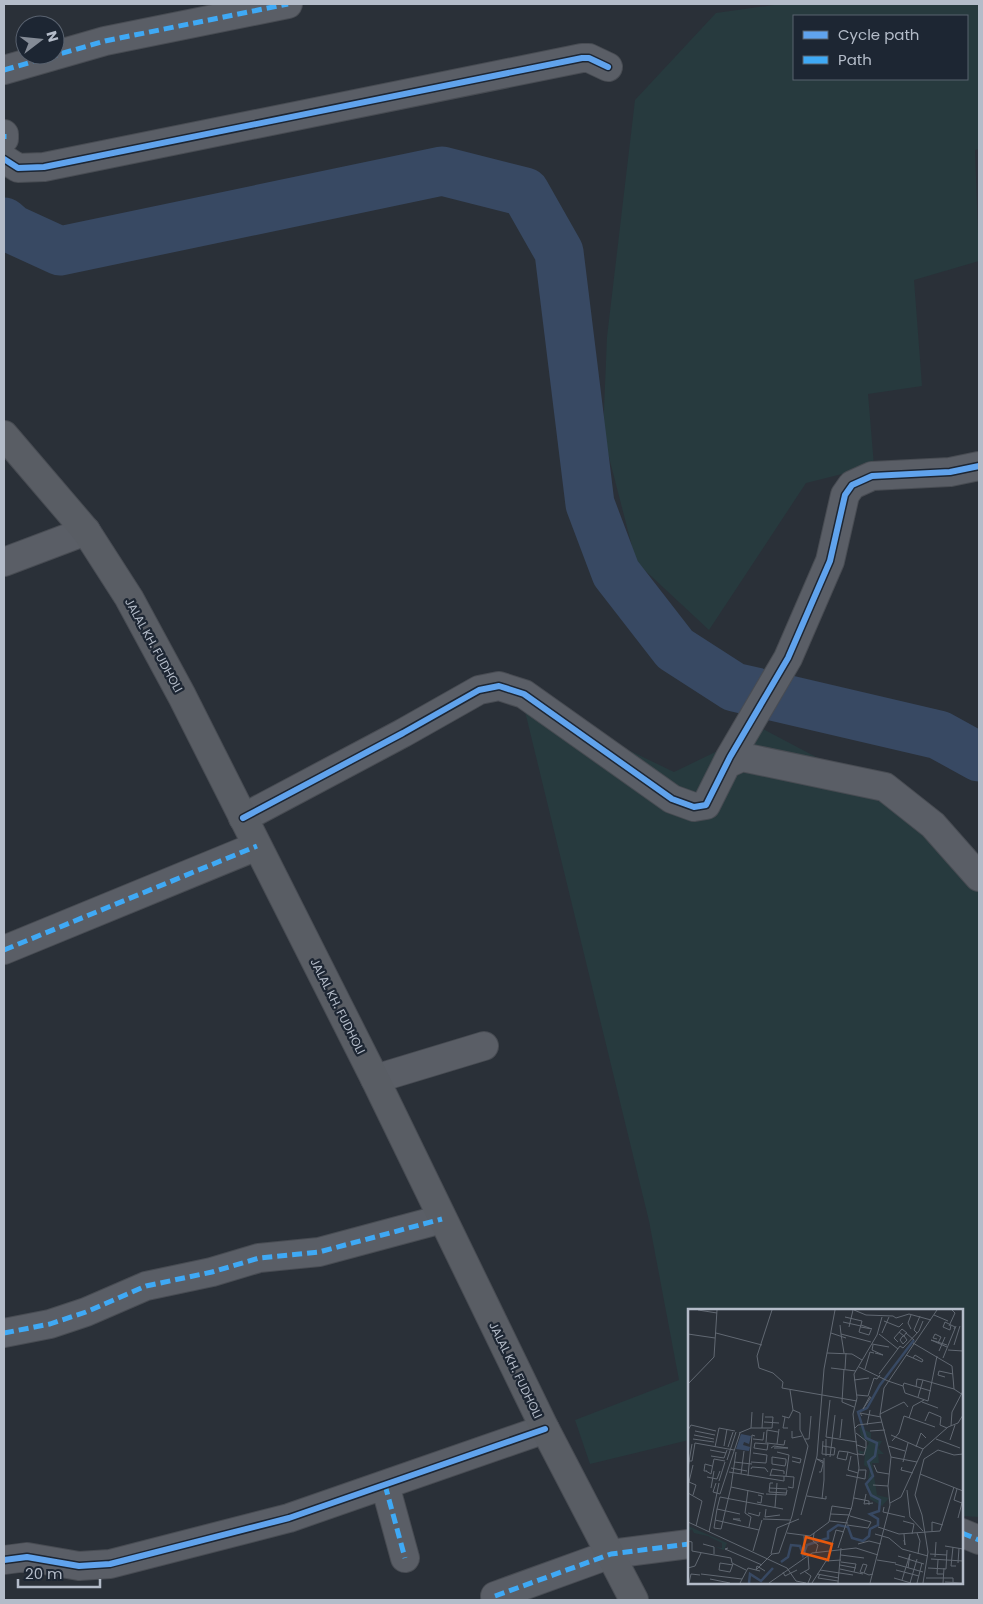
<svg xmlns="http://www.w3.org/2000/svg" width="983" height="1604" viewBox="0 0 983 1604" font-family="Poppins,sans-serif">
<rect width="100%" height="100%" fill="#2a3038"/>
<path fill="#273a3e" fill-rule="evenodd" d="M781,4H979V149L975,150L979,261L914,280L922,386L868,394L874,466L806,483L709,630L636,562L603,434L607,337L635,100L716,13ZM794,16H967V79H794Z
M522,699L674,772L763,729L941,823L979,870V1517L962,1516V1310H689V1440L590,1464L575,1420L679,1380L649,1221Z"/>
<g fill="none" stroke-linecap="round" stroke-linejoin="round">
<path stroke="#384963" stroke-width="49" d="M4,222L12,229L60,251L442,171L525,192L559,252L590,504L616,573L675,649L734,687L939,735L979,757"/>
<defs>
<path id="street" d="M4,70L105,41L288,4
M4,134V139
M4,159L18,168L44,167L582,58H589L608,67
M4,562L86,531
M727,764L742,757L885,787L933,825L979,877
M243,818L403,733L479,690L499,686L524,694L672,799L694,807L706,805L730,757L788,658L830,561L845,495L852,485L872,476L950,472L979,466
M4,950L257,846
M375,1079L484,1046
M4,1333L50,1324L86,1312L146,1286L212,1272L259,1258L319,1252L442,1219
M385,1485L405,1558
M962,1533L979,1540
M4,1560L27,1557L79,1566L110,1564L289,1518L545,1429
M495,1596L611,1554L689,1544"/>
<path id="secondary" d="M4,435L86,531L129,598L182,696L375,1079L545,1429L634,1600"/>
</defs>
<use href="#street" stroke="#484c53" stroke-width="30"/>
<use href="#secondary" stroke="#484c53" stroke-width="30"/>
<use href="#street" stroke="#5a5e66" stroke-width="28"/>
<use href="#secondary" stroke="#595d64" stroke-width="28"/>
<path stroke="#3fa9f5" stroke-width="5" stroke-dasharray="10 5" stroke-linecap="butt" d="M4,70L105,41L288,4
M4,134V139
M4,950L257,846
M4,1333L50,1324L86,1312L146,1286L212,1272L259,1258L319,1252L442,1219
M385,1485L405,1558
M962,1533L979,1540
M495,1596L611,1554L689,1544"/>
<defs>
<path id="cycleway" d="M4,159L18,168L44,167L582,58H589L608,67
M243,818L403,733L479,690L499,686L524,694L672,799L694,807L706,805L730,757L788,658L830,561L845,495L852,485L872,476L950,472L979,466
M4,1560L27,1557L79,1566L110,1564L289,1518L545,1429"/>
</defs>
<use href="#cycleway" stroke="#1d2633" stroke-width="9"/>
<use href="#cycleway" stroke="#60a3ed" stroke-width="6"/>
</g>
<g text-anchor="middle" dominant-baseline="central" stroke-width="4.5" stroke-linejoin="round" paint-order="stroke">
<g font-size="12" fill="#b4bcc9" stroke="#1d2633">
<text transform="translate(154 645) rotate(61)">JALAL KH. FUDHOLI</text>
<text transform="translate(338 1006) rotate(63)">JALAL KH. FUDHOLI</text>
<text transform="translate(516 1370) rotate(64)">JALAL KH. FUDHOLI</text>
</g>
</g>
<g transform="translate(688 1309)">
<rect width="275" height="275" fill="#2a3038"/>
<path d="M171,118H178L175,120L183,124V131L194,132L190,139L196,145H190L191,154H184L189,186L201,189L194,197L182,190V181L178,180L182,160L176,156L177,144L172,145L170,141L176,143L181,134L173,127ZM0,217L39,234L36,241L27,238L34,239V234L20,227L6,224L4,220L0,223Z" fill="#273a3e"/>
<path d="M53,125L63,127L61,135L56,133L55,136L62,138L61,142L48,140Z" fill="#384963"/>
<path fill="none" stroke="#384963" stroke-width="2.5" d="M93,253L100,248L103,236L112,237L115,246L119,236L140,229V223L150,216L160,218L164,229L175,232L181,227L182,220L190,216V210L182,205L191,202L192,191L183,186L178,175L185,167L180,153L187,147L189,134L178,129L170,103L179,99L192,76L226,31M61,274L62,265L73,272L85,259"/>
<path fill="none" stroke="#616872" stroke-width="1" d="M10,1L29,4M84,1L69,47L71,59L85,64L95,73L94,79L169,92M166,1L178,6L205,7L208,9L221,5L243,11M246,6L260,12M157,8L174,12L171,23L181,26L183,21M196,12L211,18L215,14M155,13L173,17M152,16L153,25L183,33M263,16L262,21L255,18L257,13L267,18L266,20M261,17L267,4L264,1M161,18L165,1M173,18L184,20L173,16M223,20L220,14L223,6M211,23L216,27L219,31L215,35L212,31L214,28L215,27H216L218,24L226,31M28,24L74,36M143,24L158,29M194,24L201,8M229,24L226,21L232,7M0,25L27,29M153,25L156,44M191,25L210,40M249,30L245,29L247,25L253,28L250,34M210,33L206,29L214,20L219,24M225,34L264,57L266,80L275,86M184,35L201,38M185,36L184,41L195,46L187,44M266,36L272,17M259,38L243,31L259,36M260,41L275,42M251,42L257,28M139,44L164,45L174,51M218,46L225,49L234,53L235,51L227,46L225,49M255,49L268,17M171,58L200,72M143,59L168,62M156,60L154,93L166,98M157,60L158,44M177,60L182,43L186,44M191,65L212,37L215,39L231,22L235,12M257,68L250,66L251,62L265,65M166,71L181,69M235,71L266,80M200,72L215,77L217,84L240,92L249,47M0,75L26,48L29,1M215,77L216,74L243,82M228,78L229,70L235,71L230,88M169,86L180,87L186,69L189,70L192,66M182,87L175,100L183,88M142,91L138,128L169,133M234,93L250,99M192,105L216,93L220,98M94,107L101,109L105,101M174,107L172,104L193,108M97,108L95,119H100M221,109L225,97L236,91M237,112L241,103L253,108L252,116L259,119M76,113L91,114M179,116L182,101M263,117L264,103L275,82M63,119H84L85,108H77M74,119L75,104M167,119L170,116L194,113M0,121L3,116L28,122M7,122L27,126M104,122V129L114,127M182,122L197,121M51,124L63,119L64,103M168,124L178,132V139M6,126L26,130M203,126L235,140M152,129L154,110M5,130L26,133M65,130L75,131L76,123M117,130H121L123,107M138,130V147M248,130L272,139M262,131L267,116M204,132L211,124L216,107L247,118M67,134L80,135L79,141L66,139ZM78,134L79,121L90,123M79,134L96,136L97,131M89,135L91,120M169,136L178,139L176,146L170,145M36,137L39,120M135,137L147,139L146,146L134,145L135,132M200,137L217,142M27,138L31,119L47,122M40,138L45,123M228,138L233,124L238,129M83,139L86,137L100,139H86M22,141L38,144M48,143L43,178L76,185M89,143L101,146L98,167M160,143L158,151L149,149L151,142L160,143L170,146M23,147L36,149L39,141M163,147L160,161L170,164M84,148V155L97,157L98,153M84,148L98,150V153M104,148L113,150L112,154L104,152M142,148L147,106M203,148L229,153M39,151L48,123M1,152H4L7,134L46,141M46,153L64,155M63,153L78,154L79,146L65,144M215,153L220,134M5,156L1,173L8,176L5,186M186,156L189,163L201,165M214,158L213,161L225,164M0,159L4,135M43,159L59,162M63,160L64,158L77,159L80,163M18,162L23,165L26,150L37,152M19,162H16L17,155L24,157M41,163L96,172V167M131,163H133L135,155V152L129,150L135,154M53,165L56,142M232,165L275,182M82,166L106,168L105,179L100,178M158,166L177,170L178,161H171M60,167L64,126L67,127M82,167L84,160L96,162V165M19,168L29,170L32,162M136,171V149M31,172L37,153M28,174L25,183L32,185L52,124M85,174H82L81,183L98,184M185,176L200,177M23,179L26,162M82,179L99,180M269,180L266,191L274,194M219,181L222,208L235,222M0,184L14,192L8,217M78,185L98,186L99,181M178,185L176,195L185,194M119,187L138,190V187M166,189L181,192V196M134,190L136,171M69,193L73,194L74,187L70,186M202,194L213,188L235,140L260,118L270,114L275,106M87,198L89,174M196,198L195,203L217,208M29,200L26,219L33,220L43,178M78,200L77,208L92,206M57,204L60,181M57,204L63,208L61,218M60,204L71,207L72,203M52,205L29,200L32,188L95,200M143,205L162,206M113,206L129,147L136,60L147,1M270,209L275,190M52,210H45L53,212M75,210L102,211M27,211L71,221M142,212L160,214M215,212L226,215L224,225M0,213L99,259M159,216L180,219L183,213L162,207M190,218L211,225L252,222L266,178M244,222V213L255,216M21,223L31,174M99,224L122,227L141,213L144,197L164,200M126,224L125,232L130,236L128,243M229,224L232,232L230,245M187,225L201,229L214,240L240,247M116,227L117,247M216,231L217,236L216,225M0,232L4,233V242L43,249L44,254L58,261M15,235L26,238V245M170,235L181,232L193,235M257,237L275,240M265,238L263,257H268M40,239L37,240L74,256M150,239L164,197L171,159L165,105L169,89L166,65L189,26L194,8M65,242L74,211M142,243L148,221L156,223M83,245L89,219L111,210M242,245L259,246M153,246L176,249M210,247L236,255M247,248L248,233M243,250L275,252M189,251L208,254M250,251L249,265H255M153,253L168,255L166,263M270,254L271,239M207,255L235,263M45,256L32,254L31,261L42,263L45,255M152,256L168,259M0,259L7,257L13,244M99,259L108,272L118,274M240,259L258,260L259,241M152,260L175,265M132,261L165,266M208,261L231,267M72,262L68,261L69,257L77,262M116,262L123,267L120,274M95,263L97,267L109,261M176,264L179,256L175,255L172,263L176,264L181,266L185,265M13,265L54,270M112,265L121,260L120,246M129,265L151,269M132,265L130,269L150,272M206,269L223,274M238,269H265V274M22,270L42,274M214,271L222,245L220,259M257,273L275,274M1,274L3,265L12,266M52,274L60,259L68,261L84,245L91,244L104,207L120,137L112,121V104L105,101L102,81M81,274L124,244L168,239L190,246M124,274L138,252L153,251M150,274L153,239M182,274L202,196L200,177L203,148L192,106L196,79L249,1M222,274L229,250M229,274L234,254M235,274L240,243L234,206L227,186L236,150L250,141L266,146L275,145M255,274L256,259"/>
<path fill="#e8590c" fill-opacity="0.15" stroke="#e8590c" stroke-width="2.5" d="M118,228L144,235L140,251L114,244Z"/>
<rect width="275" height="275" fill="none" stroke="#b4bcc9" stroke-width="2.5"/>
</g>
<rect width="983" height="1604" fill="none" stroke="#b4bcc9" stroke-width="10"/>
<rect x="793" y="15" width="175" height="65" fill="#1d2633" stroke="#59626f"/>
<rect x="803" y="31" width="25" height="8" fill="#60a3ed" stroke="#59626f"/>
<text x="838" y="40" font-size="15" fill="#b4bcc9">Cycle path</text>
<rect x="803" y="56" width="25" height="8" fill="#3fa9f5" stroke="#59626f"/>
<text x="838" y="65" font-size="15" fill="#b4bcc9">Path</text>
<g transform="translate(40 40) rotate(74)"><circle r="24" fill="#1d2633" stroke="#59626f"/>
<path d="M0-4L9 19L0 12L-9 19Z" fill="#848b96"/>
<text y="-8" font-size="14" font-weight="bold" text-anchor="middle" fill="#b4bcc9">N</text>
</g>
<path d="M18 1579v8h82v-8" fill="none" stroke="#b4bcc9" stroke-width="2.5"/>
<text x="25" y="1579" font-size="15" fill="#b4bcc9" stroke="#1d2633" stroke-width="4" paint-order="stroke">20 m</text>
</svg>
